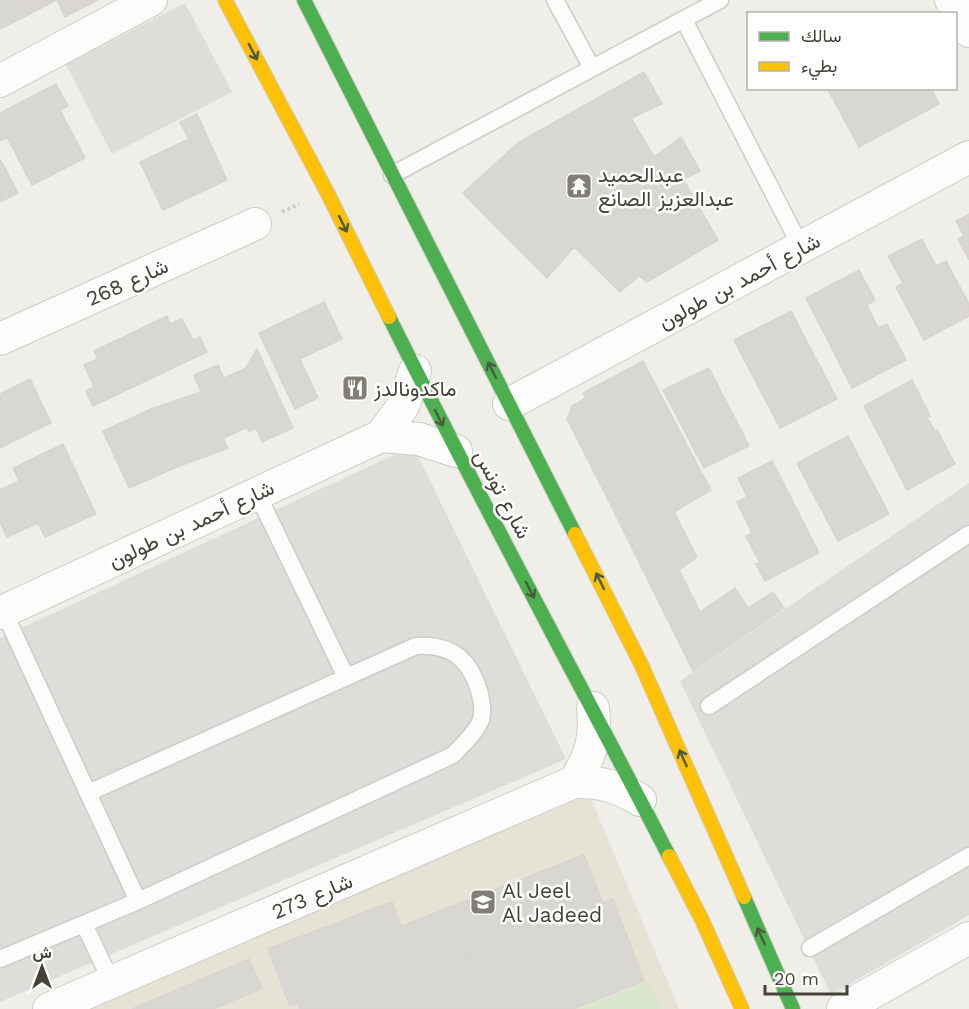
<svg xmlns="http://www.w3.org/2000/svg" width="969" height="1009" viewBox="0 0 969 1009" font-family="'Work Sans',Vazirmatn,sans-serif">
<rect width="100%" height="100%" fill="#efeee9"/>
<path fill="#e5e3d6" d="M589,794L679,1009H75Z"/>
<path fill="#d9e7cc" d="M650,981L661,1009H579Z"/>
<path fill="#deddda" d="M185,3L232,92L112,154L66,65Z
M413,446L566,759L0,1002V638Z
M969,483V915L831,995L680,681Z"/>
<path fill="#d9d7d2" stroke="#d7d5cf" stroke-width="1.5" d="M0,0H54L55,1L0,29Z
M57,0H98L65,17Z
M644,72L662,104L631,118L654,157L681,137L700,171L683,179L718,240L647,282L639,276L620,292L574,247L547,278L463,193L519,142Z
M56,84L68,106L60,110L85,158L32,185L7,137L0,141V113Z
M827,88H931L939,104L859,147Z
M197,114L227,180L163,210L140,162L189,139L180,122Z
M0,159L18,193L0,202Z
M969,214V260L958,239L964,236L956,221Z
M922,239L936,266L946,261L969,304V316L924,340L896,287L903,283L888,256Z
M859,270L875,300L867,305L878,328L887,324L906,360L852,388L806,298Z
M324,302L342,339L300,359L318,398L295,409L259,333Z
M791,311L837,399L780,428L734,340Z
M167,316L170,324L182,319L193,340L200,337L207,352L93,406L86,391L94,387L84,365L98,359L94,351Z
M257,349L293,428L262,442L256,428L249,432L224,378L246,368Z
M643,361L690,451L607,497L567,419L572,406L586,398L583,393Z
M218,365L246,428L223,438L228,448L177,467L151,409L201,392L194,375Z
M709,368L749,446L704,468L663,390Z
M30,379L51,423L0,448V394Z
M912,380L930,416L927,417L935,431L937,430L955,464L907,490L864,406Z
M151,409L177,467L129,488L103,431Z
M848,436L889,514L838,541L797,463Z
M63,444L96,514L45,537L38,523L7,537L0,522V490L19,481L13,468Z
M690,451L711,490L674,512L697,557L679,570L700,612L735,588L748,608L773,592L784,608L693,671L607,497Z
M772,461L819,553L765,581L756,564L760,563L746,536L752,533L737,502L747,497L738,478Z
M584,855L603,903L420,973L402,926Z
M613,899L644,981L573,1009H434L420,973Z
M392,902L433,1009H360L328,926Z
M328,926L350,983L290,1006L268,949Z
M249,959L262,988L213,1009H132Z
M350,983L360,1009H300L298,1003Z"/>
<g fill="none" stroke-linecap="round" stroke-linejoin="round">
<defs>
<path id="lane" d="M555,0L592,68
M684,20L801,247
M392,175L720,0
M257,493L346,677
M4,612L138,901
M709,706L969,534
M84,924L112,983
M810,948L969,856
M0,959L138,901L453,755C462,745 475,734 480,722C484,714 482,703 480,694C471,660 452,643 416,646L88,793"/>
<path id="street" d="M951,0L969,31
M0,81L151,0
M0,339L255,224
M509,404L969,157
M381,436L419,439L456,451
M0,613L381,436L403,406L415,371
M574,782C591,756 596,739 593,708
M49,1009L574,782C600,781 619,787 640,800
M843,1009L969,938"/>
<path id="fast" d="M304,0L575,534
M389,317C479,498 576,676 669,856
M744,897L793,1009"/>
<path id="slow" d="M225,0L327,192L389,317
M575,534L641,664L744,897
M669,856L702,920L742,1009"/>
</defs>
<use href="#lane" stroke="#cdccc7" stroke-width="19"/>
<use href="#street" stroke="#cdccc7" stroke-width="34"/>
<use href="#fast" stroke="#cecdc3" stroke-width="16"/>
<use href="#slow" stroke="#cecdc3" stroke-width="16"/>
<path stroke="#d0cecb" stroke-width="4" stroke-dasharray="3 3" stroke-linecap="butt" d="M282,212L299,204"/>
<use href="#lane" stroke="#fdfcfc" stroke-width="16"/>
<use href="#street" stroke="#fdfcfc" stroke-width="32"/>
<use href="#fast" stroke="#4caf50" stroke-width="14"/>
<use href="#slow" stroke="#ffc107" stroke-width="14"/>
</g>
<defs><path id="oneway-shaft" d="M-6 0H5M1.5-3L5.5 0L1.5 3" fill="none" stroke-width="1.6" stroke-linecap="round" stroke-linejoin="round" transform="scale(1.5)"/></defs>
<g stroke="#465c3d">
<use href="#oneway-shaft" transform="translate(253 52) rotate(62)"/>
<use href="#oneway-shaft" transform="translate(343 224) rotate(64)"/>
<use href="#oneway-shaft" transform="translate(492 370) rotate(-117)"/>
<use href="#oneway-shaft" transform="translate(439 418) rotate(63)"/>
<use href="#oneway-shaft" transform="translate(600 581) rotate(-116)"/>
<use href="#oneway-shaft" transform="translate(530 590) rotate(62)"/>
<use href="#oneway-shaft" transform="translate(683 758) rotate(-114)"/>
<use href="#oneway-shaft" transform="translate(761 936) rotate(-114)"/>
</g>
<defs>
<symbol id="temple-square" viewBox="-11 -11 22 22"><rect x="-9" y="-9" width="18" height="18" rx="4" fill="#807e75" stroke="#fff"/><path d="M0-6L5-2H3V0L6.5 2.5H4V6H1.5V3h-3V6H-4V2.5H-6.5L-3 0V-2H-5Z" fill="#fff"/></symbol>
<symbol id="restaurant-square" viewBox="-11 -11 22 22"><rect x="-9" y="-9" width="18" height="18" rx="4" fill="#807e75" stroke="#fff"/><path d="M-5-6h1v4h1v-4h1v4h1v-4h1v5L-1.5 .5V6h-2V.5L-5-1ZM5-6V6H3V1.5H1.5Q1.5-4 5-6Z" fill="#fff"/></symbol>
<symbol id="school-square" viewBox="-11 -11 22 22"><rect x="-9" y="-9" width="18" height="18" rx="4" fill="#807e75" stroke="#fff"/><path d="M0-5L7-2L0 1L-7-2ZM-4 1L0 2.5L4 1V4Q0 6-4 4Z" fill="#fff"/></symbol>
</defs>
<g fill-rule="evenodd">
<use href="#temple-square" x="564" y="171" width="30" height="30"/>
<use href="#restaurant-square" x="340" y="373" width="30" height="30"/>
<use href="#school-square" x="468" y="887" width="30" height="30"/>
</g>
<g text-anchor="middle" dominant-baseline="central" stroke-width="5" stroke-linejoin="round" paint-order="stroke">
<g font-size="21" fill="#444137" stroke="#fff" text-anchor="start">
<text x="598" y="174">عبدالحميد<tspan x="598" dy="24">عبدالعزيز الصانع</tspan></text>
<text x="374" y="388">ماكدونالدز</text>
<text x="502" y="890">Al Jeel<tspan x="502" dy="24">Al Jadeed</tspan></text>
</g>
<g font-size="21" fill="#444137" stroke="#fff">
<text transform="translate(739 281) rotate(-28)">شارع أحمد بن طولون</text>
<text transform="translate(127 282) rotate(-24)">شارع 268</text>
<text transform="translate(503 494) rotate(62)">شارع تونس</text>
<text transform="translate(191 524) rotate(-25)">شارع أحمد بن طولون</text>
<text transform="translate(312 896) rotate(-23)">شارع 273</text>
</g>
</g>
<rect x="747" y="12" width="210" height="78" fill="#ffffff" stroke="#b4b3af" stroke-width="1.5"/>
<rect x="759" y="32" width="30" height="9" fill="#4caf50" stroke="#b4b3af" stroke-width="1.5"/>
<text x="801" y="42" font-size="18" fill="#444137">سالك</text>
<rect x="759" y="62" width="30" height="9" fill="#ffc107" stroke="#b4b3af" stroke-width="1.5"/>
<text x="801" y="72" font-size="18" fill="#444137">بطيء</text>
<g transform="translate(42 967)" stroke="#ffffff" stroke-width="4.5" paint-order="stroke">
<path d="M0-4.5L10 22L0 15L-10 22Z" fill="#444137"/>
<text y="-9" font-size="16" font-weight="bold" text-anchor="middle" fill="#444137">ش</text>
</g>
<path d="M765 985v9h82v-9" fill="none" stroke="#444137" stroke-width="3"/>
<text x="774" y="985" font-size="18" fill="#444137" stroke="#ffffff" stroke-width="4.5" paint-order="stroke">20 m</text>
</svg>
